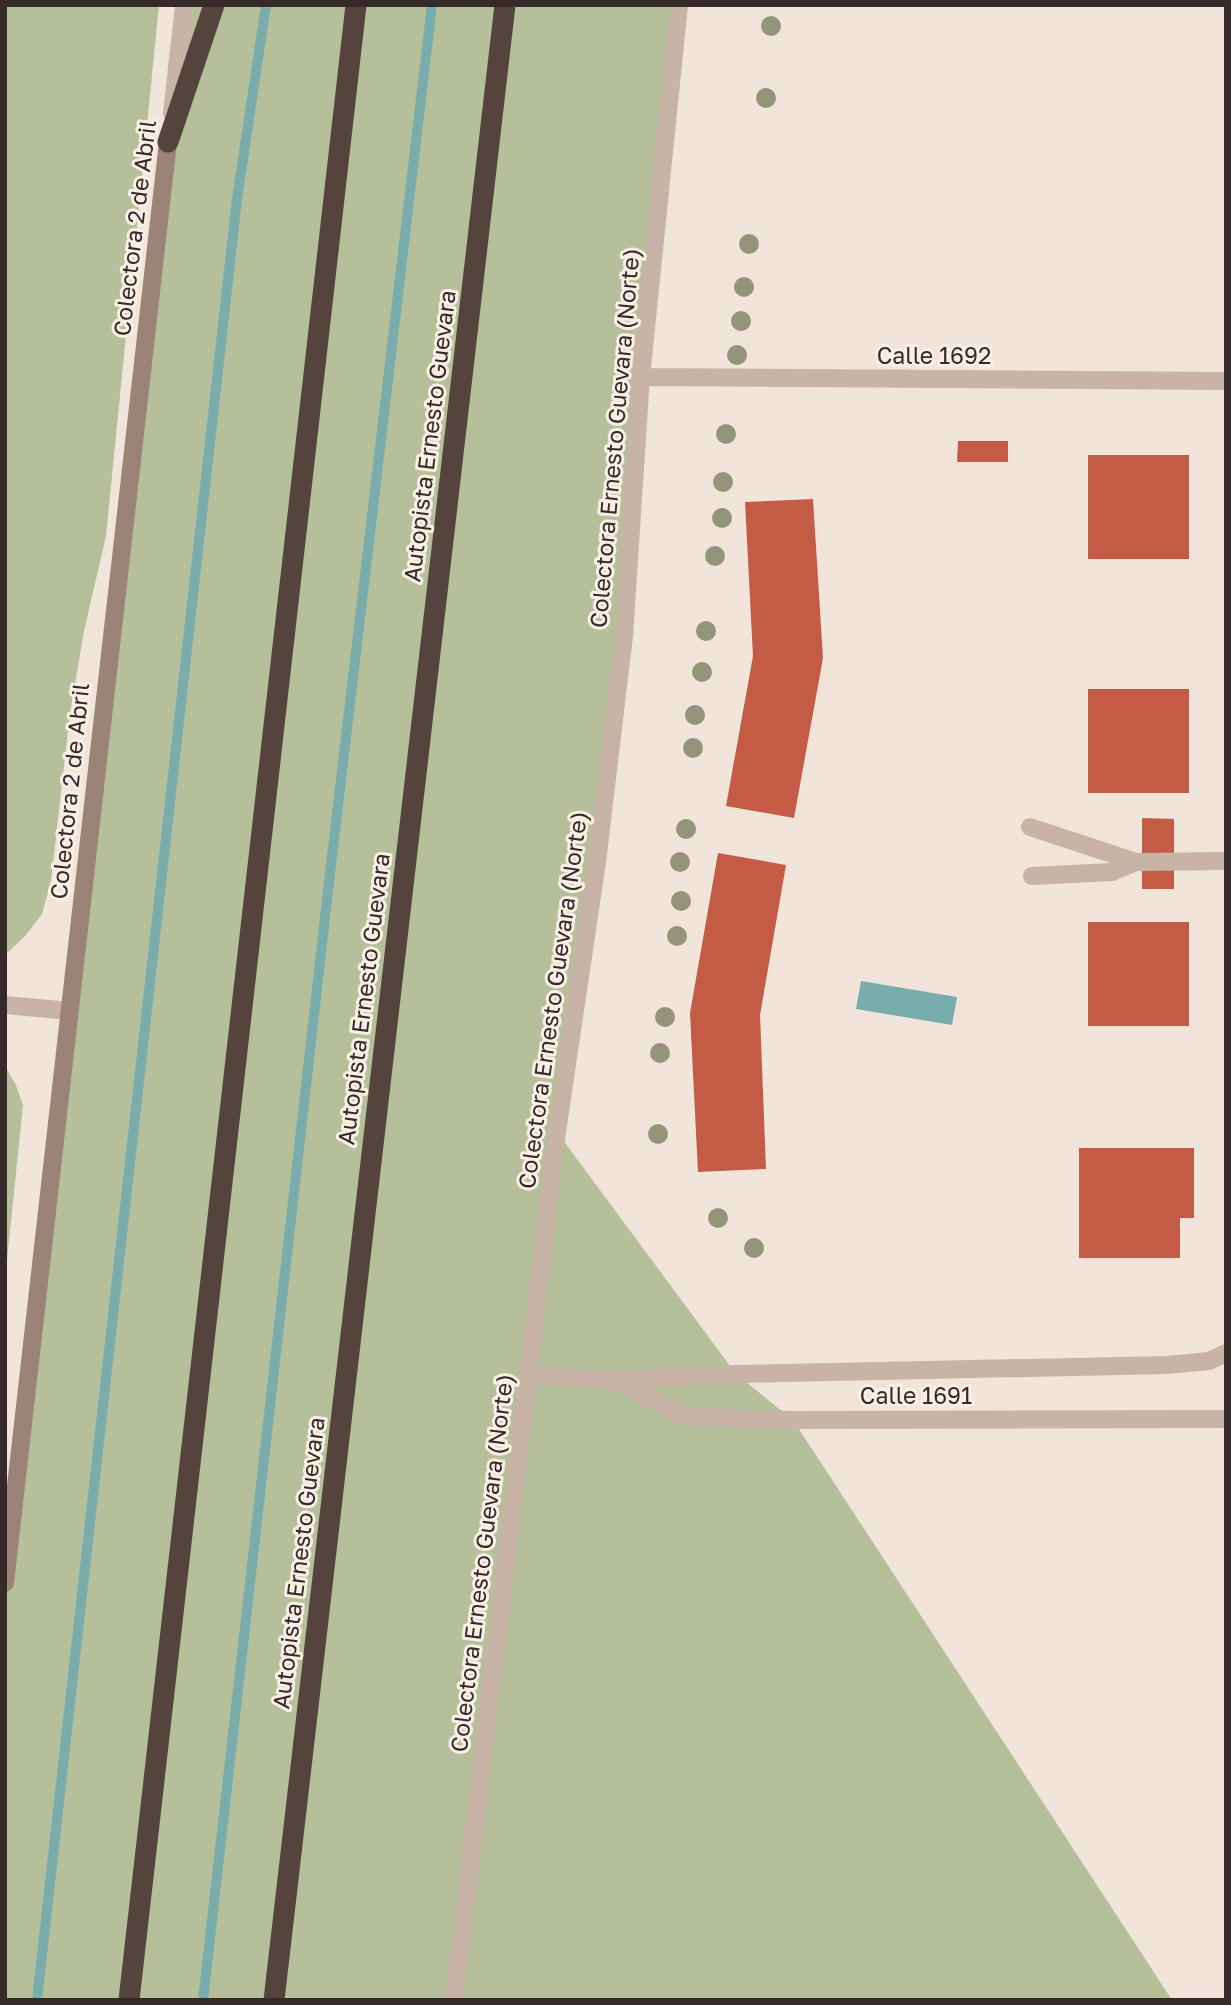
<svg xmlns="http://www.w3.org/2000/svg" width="1231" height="2005" viewBox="0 0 1231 2005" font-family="'Golos Text',sans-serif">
<rect width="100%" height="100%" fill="#f1e4da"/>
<path fill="#b5bf9a" d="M5,5H159L106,536L84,631L70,713L51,881L42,914L26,935L5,955Z
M184,5H679L624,636L557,1132L736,1374L793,1420L1172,2000H5V1583Z
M5,1066L16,1085L23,1105L5,1280Z"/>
<path fill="#79adac" d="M861,981L957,997L952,1025L856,1009Z"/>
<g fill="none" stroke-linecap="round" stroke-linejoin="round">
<path stroke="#79adac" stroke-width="10" d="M37,2000L237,199L266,5
M203,2000L329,882L432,5"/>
</g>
<path fill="#c45c45" d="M958,441H1008V462H957Z
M1088,455H1189V559H1088Z
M813,499L823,658L794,818L726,806L753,656L745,502Z
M1088,689H1189V793H1088Z
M1142,818L1174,819V889H1142Z
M718,853L786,865L760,1015L766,1169L698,1172L690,1013Z
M1088,922H1189V1026H1088Z
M1079,1148H1194V1218H1180V1258H1079Z"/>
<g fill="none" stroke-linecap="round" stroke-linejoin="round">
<path stroke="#c8b4a6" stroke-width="18" d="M5,1005L70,1011"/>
<path stroke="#c8b4a6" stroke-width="18" d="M641,377L1226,381
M1030,827L1136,862L1226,861
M1032,876L1112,872L1136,862
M528,1376L615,1380L736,1374L1167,1365L1209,1361L1226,1353
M615,1380L687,1417L793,1420L1226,1419
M454,2000L557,1132L597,862L624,636L641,377L679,5"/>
<path stroke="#c8b4a6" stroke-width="18" d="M172,113L184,5"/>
<path stroke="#9c8377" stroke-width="18" d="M5,1583L168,142"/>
<path stroke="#55443e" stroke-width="21" d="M168,142L214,5
M129,2000L356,5
M274,2000L505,5"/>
</g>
<g fill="#93947a">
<circle cx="771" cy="26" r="10"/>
<circle cx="766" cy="98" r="10"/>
<circle cx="749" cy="244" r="10"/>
<circle cx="744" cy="287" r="10"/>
<circle cx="741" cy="321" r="10"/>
<circle cx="737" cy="355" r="10"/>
<circle cx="726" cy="434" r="10"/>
<circle cx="723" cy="482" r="10"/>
<circle cx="722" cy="518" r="10"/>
<circle cx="715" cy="556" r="10"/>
<circle cx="706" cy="631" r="10"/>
<circle cx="702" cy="672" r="10"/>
<circle cx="695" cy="715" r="10"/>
<circle cx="693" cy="748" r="10"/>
<circle cx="686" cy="829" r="10"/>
<circle cx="680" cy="862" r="10"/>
<circle cx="681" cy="901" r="10"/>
<circle cx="677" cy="936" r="10"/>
<circle cx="665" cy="1017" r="10"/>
<circle cx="660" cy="1053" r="10"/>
<circle cx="658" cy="1134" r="10"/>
<circle cx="718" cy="1218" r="10"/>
<circle cx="754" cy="1248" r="10"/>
</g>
<g text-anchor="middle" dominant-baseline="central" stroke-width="6" stroke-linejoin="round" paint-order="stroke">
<g font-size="23" fill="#352a27" stroke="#f9efe6">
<text transform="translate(134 228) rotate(-83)">Colectora 2 de Abril</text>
<text x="934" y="355">Calle 1692</text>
<text transform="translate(429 436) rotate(-83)">Autopista Ernesto Guevara</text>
<text transform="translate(614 438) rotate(-85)">Colectora Ernesto Guevara (Norte)</text>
<text transform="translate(69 791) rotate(-84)">Colectora 2 de Abril</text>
<text transform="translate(363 999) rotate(-83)">Autopista Ernesto Guevara</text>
<text transform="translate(552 1000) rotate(-82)">Colectora Ernesto Guevara (Norte)</text>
<text x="916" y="1395">Calle 1691</text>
<text transform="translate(298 1563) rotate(-83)">Autopista Ernesto Guevara</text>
<text transform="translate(481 1563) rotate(-83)">Colectora Ernesto Guevara (Norte)</text>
</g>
</g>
<rect width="1231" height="2005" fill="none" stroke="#352a27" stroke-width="14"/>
</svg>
